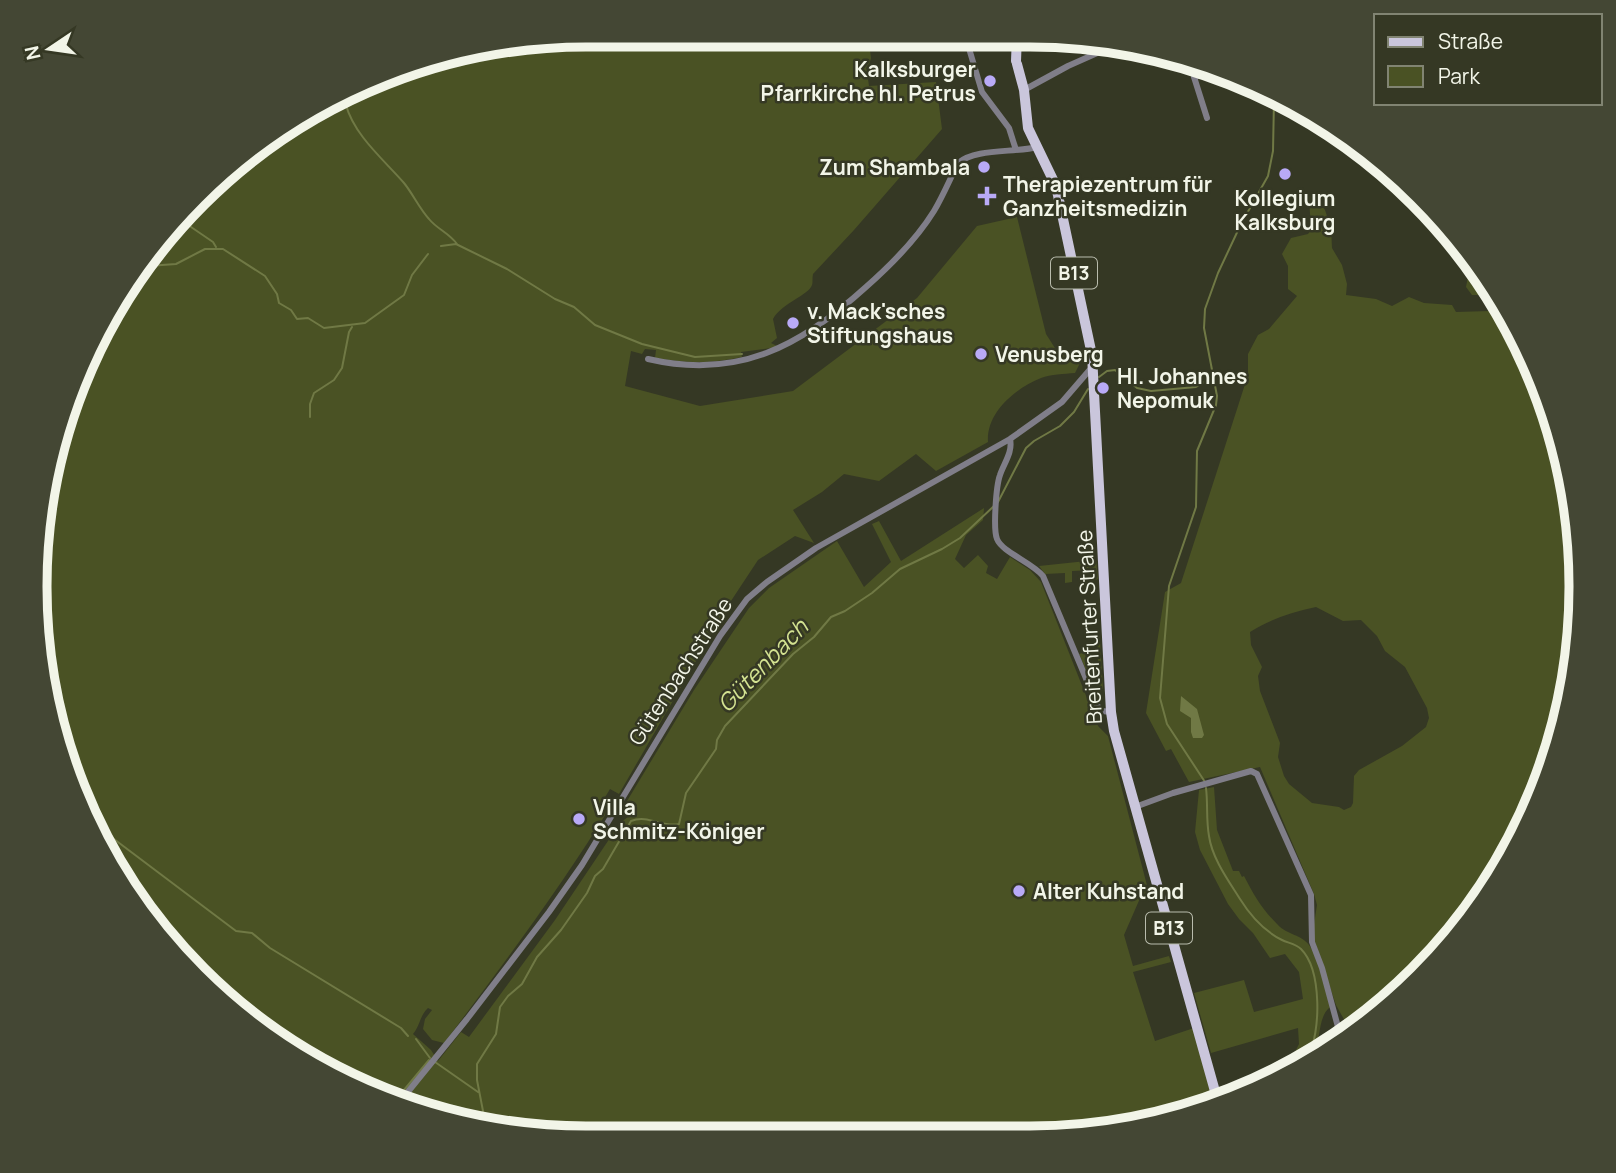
<svg xmlns="http://www.w3.org/2000/svg" width="1616" height="1173" viewBox="0 0 1616 1173" font-family="Manrope,sans-serif">
<rect width="100%" height="100%" fill="#353824"/>
<path fill="#4a5224" fill-rule="evenodd" d="M587,35H868L871,58L867,72L869,86L936,82L942,129L854,230L813,274C812,278 813,282 812,285C809,295 782,303 773,319L777,338L771,343L779,347L741,352L742,357C709,364 688,363 655,358L656,350L645,349L642,354L631,351L625,386L700,406L793,391L917,298L977,226L1017,217L1046,334L1060,356L1080,349L1084,355L1075,373C1064,374 1051,374 1041,378C1016,388 986,412 988,442L936,471L916,454L879,481L844,474L822,492L793,510L814,543L795,536L758,560L729,604L619,794L610,789L604,799L612,804C561,887 503,965 444,1043L432,1040L423,1029L425,1019L432,1010L428,1008C420,1015 420,1026 413,1034L431,1050L438,1061L461,1032L469,1037L555,920L620,823L633,813L624,806L694,690L749,608L769,588L837,541L864,587L891,562L872,524L879,521L901,561L984,508L983,520L966,535L955,559L964,568L978,555L988,566L986,573L997,579L1010,557L1030,570L1041,582L1098,726L1108,736L1149,893L1141,896L1124,935L1133,966L1169,956L1171,962L1133,972L1155,1041L1194,1028L1215,1103L1102,1133L550,1137L410,1109L311,1064L223,1001L149,923L77,797L40,658V514L77,390L81,393L84,390L82,387L78,388L92,343L172,223L280,128L443,54Z
M1315,194L1325,210L1331,228L1332,248L1342,265L1347,284L1346,295L1376,299L1392,306L1409,297L1424,303L1452,305L1456,312L1490,311L1493,301L1486,295H1472L1466,287L1470,266L1464,248L1467,250L1524,342L1562,443L1580,550L1576,658L1552,763L1507,862L1444,950L1366,1024L1351,1032L1336,1005L1314,939V924L1317,905L1314,894L1260,767L1189,782L1171,749L1166,751L1146,713L1165,592L1181,583L1248,375V354L1258,335L1269,329L1297,296L1288,289V266L1282,254L1291,238L1308,234L1311,230L1309,197ZM1316,607L1343,621L1361,620L1377,636L1385,651L1405,667L1427,708L1429,718L1426,727L1402,746L1359,770L1354,776L1353,803L1351,807L1344,810L1339,807L1312,803L1289,784L1284,776L1278,757L1280,743L1260,691L1258,676L1262,667L1251,645L1250,632C1271,619 1292,612 1316,607Z
M1096,560L1098,579L1093,581V570L1072,571V582L1065,583V573L1045,574L1039,566Z
M1100,641L1103,689L1095,691L1079,654L1086,652L1087,662H1098L1097,642Z
M1214,787L1217,830L1233,871H1239L1242,877L1244,876C1255,897 1261,908 1278,925C1287,935 1301,934 1309,945C1322,962 1325,987 1330,1007C1316,1019 1323,1041 1311,1055C1306,1061 1293,1066 1286,1070L1299,1044L1298,1028L1211,1053L1194,993L1244,980L1254,1012L1303,999L1299,972L1285,954L1270,958L1253,933L1239,919L1228,904L1200,850L1195,832L1199,790Z"/>
<path fill="#707945" d="M1181,696L1197,709L1204,735L1202,738H1193L1191,732V718L1180,711Z"/>
<g fill="none" stroke-linecap="round" stroke-linejoin="round">
<path stroke="#707945" stroke-width="2" d="M339,101L346,105C354,135 384,160 404,183C413,194 419,208 429,219C437,229 449,233 457,244
M183,213L191,227L213,242L216,247
M441,246L456,244L507,269L555,299L574,307L595,325L642,344L695,357L742,354
M140,271L148,266L176,264L205,249H223L265,276L277,294L279,303L291,310L297,319L308,318L324,328L365,323L404,295L412,275L428,254
M1099,377L1107,371L1115,370L1137,388L1151,391L1196,387L1203,383L1213,372
M310,417V404L314,393L334,380L342,368L349,332L352,327
M998,502L1026,448L1034,441L1060,426L1074,412L1088,389
M1205,782L1167,724L1160,698L1169,586L1196,507L1197,451L1216,405L1217,396L1204,328L1205,309L1218,273L1241,224L1268,176L1273,151L1274,100
M1206,788C1208,804 1206,820 1209,836C1212,858 1228,880 1240,899C1250,915 1264,931 1282,940C1288,943 1296,944 1301,949C1322,970 1321,1032 1308,1057
M90,821L236,931L252,933L270,948L401,1028L408,1036
M416,1039L430,1058
M435,1062L478,1092
M394,1102L429,1060
M474,1122L482,1115L483,1111L477,1080V1064L496,1034L500,1007L508,996L522,984L537,957L561,930L587,893L595,876L603,869L631,821C648,814 663,828 679,824L686,793L716,749L717,740L725,726L793,654L814,637L831,617L845,611L872,593L900,569L942,549L960,538L994,506"/>
<path stroke="#807e89" stroke-width="6" d="M965,35L982,92L1009,128L1016,150
M1024,90L1068,66L1113,46
M1207,118L1194,77L1212,72
M648,359C738,380 801,346 866,287C891,265 916,240 934,211C943,196 950,179 958,163C976,148 1013,153 1038,147
M1010,439C1013,452 1004,463 1000,475C996,486 993,529 997,539C1002,552 1033,563 1043,576L1098,707L1102,711L1111,712
M1135,807L1173,793L1251,771L1257,774L1311,895L1312,942L1322,968L1341,1038
M398,1104L467,1019L549,912L582,865L720,636L747,599L767,582L816,548L1010,439L1062,402L1093,366"/>
<path stroke="#cac6dc" stroke-width="10" d="M1016,61L1017,35
M1017,64L1024,90L1028,128L1056,186L1092,355L1111,712L1114,731L1218,1102"/>
</g>
<g fill="#b9aaf7" stroke="#353824" stroke-width="2.5">
<circle cx="990" cy="81" r="7"/>
<circle cx="984" cy="167" r="7"/>
<circle cx="1285" cy="174" r="7"/>
<path d="M983.5 185.5h7v7h7v7h-7v7h-7v-7h-7v-7h7z"/>
<circle cx="793" cy="323" r="7"/>
<circle cx="981" cy="354" r="7"/>
<circle cx="1103" cy="388" r="7"/>
<circle cx="579" cy="819" r="7"/>
<circle cx="1019" cy="891" r="7"/>
</g>
<g text-anchor="middle" dominant-baseline="central" stroke-width="5" stroke-linejoin="round" paint-order="stroke">
<g fill="#353824" stroke="#b9bcad" stroke-width="2">
<rect x="1051" y="257.5" width="46" height="31" rx="5"/>
<rect x="1146" y="912.5" width="46" height="31" rx="5"/>
</g>
<g font-size="19" font-weight="bold" fill="#f2f5e8">
<text x="1074" y="273">B13</text>
<text x="1169" y="928">B13</text>
</g>
<g font-size="21" font-weight="bold" fill="#f2f5e8" stroke="#353824" text-anchor="start">
<text x="976" y="69" text-anchor="end">Kalksburger<tspan x="976" dy="24">Pfarrkirche hl. Petrus</tspan></text>
<text x="970" y="167" text-anchor="end">Zum Shambala</text>
<text x="1003" y="184">Therapiezentrum für<tspan x="1003" dy="24">Ganzheitsmedizin</tspan></text>
<text x="1285" y="198" text-anchor="middle">Kollegium<tspan x="1285" dy="24">Kalksburg</tspan></text>
<text x="807" y="311">v. Mack'sches<tspan x="807" dy="24">Stiftungshaus</tspan></text>
<text x="995" y="354">Venusberg</text>
<text x="1117" y="376">Hl. Johannes<tspan x="1117" dy="24">Nepomuk</tspan></text>
<text x="593" y="807">Villa<tspan x="593" dy="24">Schmitz-Königer</tspan></text>
<text x="1033" y="891">Alter Kuhstand</text>
</g>
<g font-size="21" fill="#f2f5e8" stroke="#353824">
<text transform="translate(1089 627) rotate(-93)">Breitenfurter Straße</text>
<text transform="translate(680 671) rotate(-57)">Gütenbachstraße</text>
</g>
<g font-size="23" font-style="italic" fill="#d4e391" stroke="#353824">
<text transform="translate(762 665) rotate(-46)">Gütenbach</text>
</g>
</g>
<path d="M0 0H1616V1173H0ZM586 47H1030A539 539 0 0 1 1569 586V587A539 539 0 0 1 1030 1126H586A539 539 0 0 1 47 587V586A539 539 0 0 1 586 47Z" fill="#444734" fill-rule="evenodd"/>
<path fill="none" stroke="#f2f5e8" stroke-width="9" d="M586 47H1030A539 539 0 0 1 1569 586V587A539 539 0 0 1 1030 1126H586A539 539 0 0 1 47 587V586A539 539 0 0 1 586 47Z"/>
<rect x="1374" y="14" width="228" height="91" fill="#353824" stroke="#818472" stroke-width="2"/>
<rect x="1388" y="37" width="35" height="10" fill="#cac6dc" stroke="#818472" stroke-width="2"/>
<text x="1438" y="49" font-size="21" fill="#f2f5e8">Straße</text>
<rect x="1388" y="66" width="35" height="21" fill="#4a5224" stroke="#818472" stroke-width="2"/>
<text x="1438" y="84" font-size="21" fill="#f2f5e8">Park</text>
<g transform="translate(49 49) rotate(257)" stroke="#353824" stroke-width="5" paint-order="stroke">
<path d="M0-5L12 26L0 18L-12 26Z" fill="#f2f5e8"/>
<text y="-10" font-size="19" font-weight="bold" text-anchor="middle" fill="#f2f5e8">N</text>
</g>
</svg>
